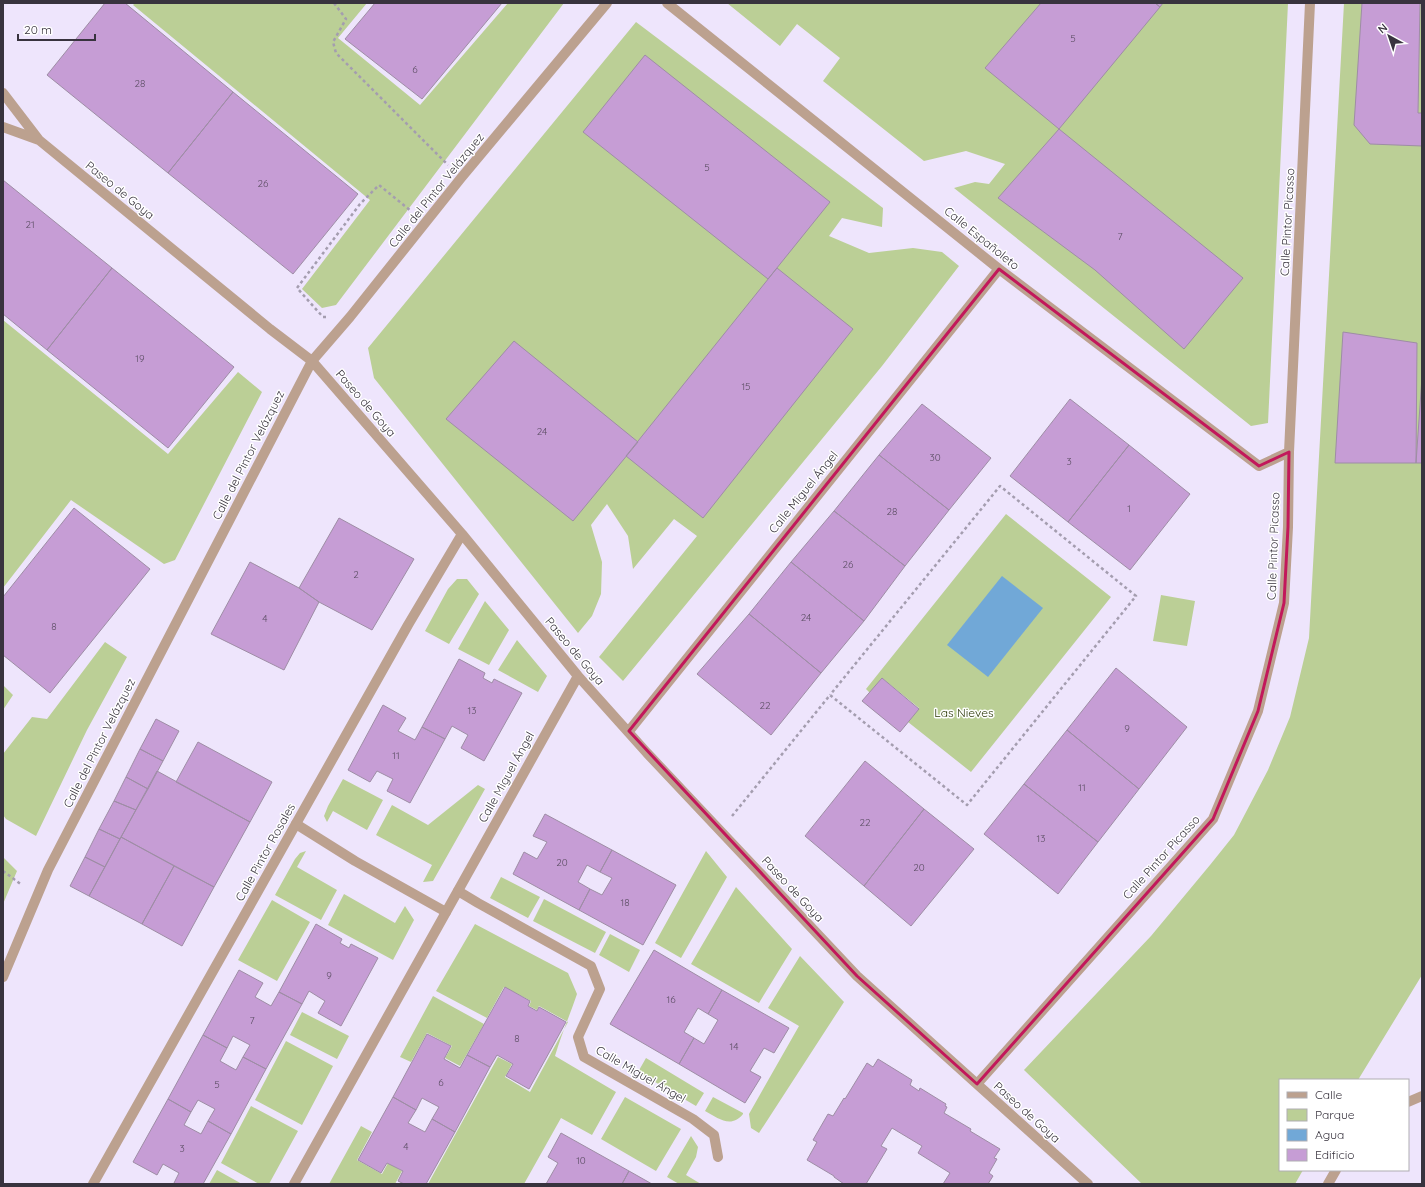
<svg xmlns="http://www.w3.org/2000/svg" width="1425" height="1187" viewBox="0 0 1425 1187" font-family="Quicksand,sans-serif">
<rect width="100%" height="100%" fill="#eee5fc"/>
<path fill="#bbcf96" d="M135,3H367L338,38L420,105L508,3H564L336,305L322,308L302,289L370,200L133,5Z
M727,3H1288L1268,423L1251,426L954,188L975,182L989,184L1005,164L966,151L924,161L823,81L840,58L797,24L780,46Z
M1344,3H1422V975L1358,1080H1280V1170H1303L1295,1184H1142L1024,1070L1151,936L1210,865L1234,835L1268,770L1290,717L1309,638Z
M636,22L883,208L882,227L842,218L829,236L869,253L913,248L942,252L959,266L882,366L623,681L599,657L697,536L674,519L633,569L628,536L607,504L591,525L602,562L601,594L592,616L578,633L374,378L368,348Z
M3,320L168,454L238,372L262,392L175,560L164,564L71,500L3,588Z
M1006,514L1111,597L971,772L908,722L919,708L882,678L870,693L866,689Z
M457,579H467L479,594L449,644L425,631L448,589Z
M1161,595L1195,601L1187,646L1153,641Z
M485,601L509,630L489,665L458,649Z
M517,640L547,676L538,692L498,670Z
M105,642L127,657L87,730L36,836L6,819L3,815V754L32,717L47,719Z
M3,685L13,695L3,710Z
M343,779L383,800L367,830L333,811L327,822L324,816L328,806Z
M478,785L485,789L433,881L423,882L432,865L376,835L392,805L428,825Z
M306,851L297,867L337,890L321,920L275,895L295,859L300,853Z
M706,851L727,877L681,958L655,943Z
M3,857L17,871L3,904Z
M501,877L540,897L528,918L490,898Z
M736,887L792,949L759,1003L691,964Z
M344,894L395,923L405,906L414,920L393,960L328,925Z
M544,899L606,932L595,953L533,921Z
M272,900L310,922L277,981L238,960Z
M475,924L568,973L577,994C570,1015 561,1035 555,1056L616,1092L592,1135L561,1118L524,1184H428L498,1057L512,1064L505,1077L530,1092L568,1022L539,1006L537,1010L529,1006L531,1001L504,987L487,1018L436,991Z
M610,934L640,950L629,972L599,955Z
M800,956L844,1002L759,1133L751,1128L749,1114L799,1026L768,1008Z
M433,996L484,1024L460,1066L445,1058L452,1046L427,1033L411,1062L400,1057Z
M302,1012L349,1036L337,1059L290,1035Z
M286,1041L333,1066L302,1125L255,1100Z
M646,1058L704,1093L696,1106L638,1072Z
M625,1097L681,1129L656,1171L601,1139Z
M713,1097L743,1113V1114C731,1129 718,1118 705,1111Z
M251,1106L298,1131L269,1184H259L221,1163Z
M361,1126L372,1132L357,1160L382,1174L388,1163L402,1171L395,1184H329Z
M691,1136L698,1147L696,1157L686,1175L701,1184H679L667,1177Z
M217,1170L242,1184H209Z"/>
<path fill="#71a8d7" d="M1002,576L1043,608L988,677L947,645Z"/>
<path fill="#c69dd5" stroke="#9e8da5" d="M105,3H125L233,92L168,173L47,75Z
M375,3H502L422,99L345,39Z
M1041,3H1155L1160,7L1059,129L985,68Z
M1155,3H1163L1160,7Z
M1362,3H1420L1418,113H1422V146L1370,144L1354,125Z
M645,55L830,202L768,279L583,132Z
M233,92L358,194L293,274L168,173Z
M1059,129L1243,278L1184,349L1095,270L998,198Z
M3,180L112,268L47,350L3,314Z
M112,268L234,367L168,448L47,350Z
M777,268L853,329L703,518L626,456Z
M1343,332L1417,343L1416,463H1335Z
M514,341L638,442L573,521L446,419Z
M1422,377V463H1416Z
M1070,399L1129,445L1068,522L1010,476Z
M922,404L991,458L949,510L879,455Z
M1129,445L1190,494L1130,570L1068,522Z
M879,455L949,510L905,566L834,511Z
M74,508L150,569L50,693L3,655V597Z
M834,511L905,566L864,621L791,562Z
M339,518L414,559L372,630L319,602L299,588Z
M250,562L299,588L319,602L284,670L211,634Z
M791,562L864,621L821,673L749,614Z
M749,614L821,673L771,735L697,674Z
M459,659L485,673L483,678L492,683L494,679L522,693L484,761L461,748L468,735L452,726L445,739L422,727Z
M1116,668L1187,727L1139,789L1067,730Z
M882,678L919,709L900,732L862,701Z
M383,705L406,718L398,731L415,740L422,727L445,739L410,803L387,791L393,779L377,771L370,782L348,770Z
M156,719L179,731L163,761L140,749Z
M1067,730L1139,789L1098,842L1024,784Z
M198,742L272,782L250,822L176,782Z
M140,749L163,761L148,789L126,777Z
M865,761L924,809L864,886L805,836Z
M157,771L250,822L214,887L121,837Z
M126,777L148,789L136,810L114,801Z
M1024,784L1098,842L1058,894L984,834Z
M114,801L136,810L120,839L99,829Z
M924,809L974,849L911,926L864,886Z
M545,814L612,850L600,872L587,865L578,882L590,889L579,910L513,874L524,852L537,859L547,842L533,836Z
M99,829L120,839L105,867L85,857Z
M121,837L174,866L142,924L89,896Z
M612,850L676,885L643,945L579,910L590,889L602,895L612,878L600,872Z
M85,857L105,867L89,896L70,886Z
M174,866L214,887L182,946L142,924Z
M316,924L342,939L340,943L349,948L351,944L378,958L341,1026L318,1013L325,1001L309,991L302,1004L279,992Z
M654,950L722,990L708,1014L698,1008L684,1032L694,1038L679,1064L610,1024Z
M239,970L263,983L255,997L271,1006L279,992L302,1004L266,1069L243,1057L250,1045L233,1036L227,1048L203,1035Z
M505,987L530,1001L528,1006L537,1011L539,1007L566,1022L529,1089L506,1076L513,1064L497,1055L490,1067L467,1055Z
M722,990L789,1028L774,1053L764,1048L750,1071L761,1077L745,1103L679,1064L694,1038L704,1044L718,1020L708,1014Z
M427,1034L451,1046L444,1059L460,1068L467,1055L490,1067L455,1132L432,1119L439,1107L422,1098L416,1110L393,1097Z
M203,1035L227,1048L220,1061L236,1070L243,1057L266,1069L231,1134L208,1121L215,1109L198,1100L191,1112L168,1099Z
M878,1059L912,1080L910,1085L919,1091L920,1088L946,1104L945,1106L947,1107L944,1113L971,1129L970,1131L1000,1149L994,1158L997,1159L989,1173L993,1176L988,1184H943L950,1173L918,1153L922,1146L892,1128L881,1146L887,1149L866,1184H844L834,1177V1176L807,1160L817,1142L813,1140L828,1114L833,1116L844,1098L845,1099L867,1063L873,1067Z
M393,1097L416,1110L408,1123L425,1132L432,1119L455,1132L426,1184H404L398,1181L403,1171L387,1163L381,1173L358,1160Z
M168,1099L191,1112L184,1125L201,1134L208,1121L231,1134L203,1184H176L174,1183L179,1173L163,1164L157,1175L133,1162Z
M561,1133L629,1171L622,1184H546L558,1163L548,1157Z
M629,1171L652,1184H622Z"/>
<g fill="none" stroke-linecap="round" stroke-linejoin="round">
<path stroke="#a49daf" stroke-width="2.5" stroke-dasharray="3 3" stroke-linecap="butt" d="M334,3L346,19L333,42L336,53L448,165
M326,317H323L297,288L360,204L379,185L411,211
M732,816L830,695L967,805L1136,596L1000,486L830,695
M3,871L22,885"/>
<path stroke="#bca18f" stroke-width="10" d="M296,824L355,861L446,912
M458,891L478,903L591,966L600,989L578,1037L584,1057L693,1119L714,1135L718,1157"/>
<path stroke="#bca18f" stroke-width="10" d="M667,3L999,269L1259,466L1289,452
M3,93L39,140L270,329L312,361L462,534L578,676L647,753L857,976L1088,1184
M3,127L39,140
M629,731L999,269
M3,977L48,870L312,361L350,317L461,178L607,3
M977,1084L1213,819L1258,711L1284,603L1288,527L1289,452L1310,3
M1408,1102L1422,1096
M93,1184L408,625L462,534
M294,1184L578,676
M1328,1184L1336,1170"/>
</g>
<path fill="none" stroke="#c2185b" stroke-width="3" stroke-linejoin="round" d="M999,269L1259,466L1289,452L1288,527L1284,603L1258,711L1213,819L977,1084L857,976L629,731Z"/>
<g text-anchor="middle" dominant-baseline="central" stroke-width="3" stroke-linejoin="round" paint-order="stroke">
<g font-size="10" fill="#5c4e64">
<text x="1073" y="38">5</text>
<text x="415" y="69">6</text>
<text x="140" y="83">28</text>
<text x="707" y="167">5</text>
<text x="263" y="183">26</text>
<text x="30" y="224">21</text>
<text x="1120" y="236">7</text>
<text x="140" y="358">19</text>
<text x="746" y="386">15</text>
<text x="542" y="431">24</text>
<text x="935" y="457">30</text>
<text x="1069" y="461">3</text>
<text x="1129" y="508">1</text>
<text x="892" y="511">28</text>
<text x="848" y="564">26</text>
<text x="356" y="574">2</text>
<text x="806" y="617">24</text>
<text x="265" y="618">4</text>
<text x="54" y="626">8</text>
<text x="765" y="705">22</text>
<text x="472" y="710">13</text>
<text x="1127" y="728">9</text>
<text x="396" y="755">11</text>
<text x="1082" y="787">11</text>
<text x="865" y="822">22</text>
<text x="1041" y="838">13</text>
<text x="562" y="862">20</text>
<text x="919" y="867">20</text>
<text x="625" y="902">18</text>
<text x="329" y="975">9</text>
<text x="671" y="999">16</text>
<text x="252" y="1020">7</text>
<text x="517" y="1038">8</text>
<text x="734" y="1046">14</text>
<text x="441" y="1082">6</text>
<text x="217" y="1084">5</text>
<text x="406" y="1146">4</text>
<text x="182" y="1148">3</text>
<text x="581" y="1160">10</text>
</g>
<g font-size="12" fill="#38333e" stroke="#fff">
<text transform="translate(120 190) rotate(39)">Paseo de Goya</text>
<text transform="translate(436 190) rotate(-51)">Calle del Pintor Velázquez</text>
<text transform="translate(1287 222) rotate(-87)">Calle Pintor Picasso</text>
<text transform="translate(982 238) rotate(39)">Calle Españoleto</text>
<text transform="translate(366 403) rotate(49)">Paseo de Goya</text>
<text transform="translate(248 455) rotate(-63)">Calle del Pintor Velázquez</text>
<text transform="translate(803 492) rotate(-51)">Calle Miguel Ángel</text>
<text transform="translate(1273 546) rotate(-88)">Calle Pintor Picasso</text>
<text transform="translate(575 651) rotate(50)">Paseo de Goya</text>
<text transform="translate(99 743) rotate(-63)">Calle del Pintor Velázquez</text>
<text transform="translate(506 777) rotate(-61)">Calle Miguel Ángel</text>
<text transform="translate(265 852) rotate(-61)">Calle Pintor Rosales</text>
<text transform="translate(1161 857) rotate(-48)">Calle Pintor Picasso</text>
<text transform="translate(793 889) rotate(47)">Paseo de Goya</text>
<text transform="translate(641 1074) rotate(30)">Calle Miguel Ángel</text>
<text transform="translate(1027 1112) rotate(42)">Paseo de Goya</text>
</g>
<g font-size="12" fill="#293604" stroke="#fff">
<text x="964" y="712">Las Nieves</text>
</g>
</g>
<rect width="1425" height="1187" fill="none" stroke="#38333e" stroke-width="8"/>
<rect x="1279" y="1079" width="130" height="92" fill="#ffffff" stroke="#afadb2"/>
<rect x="1287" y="1092" width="20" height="6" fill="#bca18f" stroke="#afadb2"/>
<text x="1315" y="1099" font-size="12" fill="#38333e">Calle</text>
<rect x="1287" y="1109" width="20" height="12" fill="#bbcf96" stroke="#afadb2"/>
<text x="1315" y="1119" font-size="12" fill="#38333e">Parque</text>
<rect x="1287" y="1129" width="20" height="12" fill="#71a8d7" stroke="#afadb2"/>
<text x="1315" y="1139" font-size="12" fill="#38333e">Agua</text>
<rect x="1287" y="1149" width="20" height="12" fill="#c69dd5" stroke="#afadb2"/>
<text x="1315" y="1159" font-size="12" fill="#38333e">Edificio</text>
<g transform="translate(1389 36) rotate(320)" stroke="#ffffff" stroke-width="3" paint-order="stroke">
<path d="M0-3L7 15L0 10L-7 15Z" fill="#38333e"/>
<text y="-6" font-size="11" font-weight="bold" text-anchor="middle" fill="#38333e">N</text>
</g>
<path d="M18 34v6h77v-6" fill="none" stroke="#38333e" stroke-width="2"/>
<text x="24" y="34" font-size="12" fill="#38333e" stroke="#ffffff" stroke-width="3" paint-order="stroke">20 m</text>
</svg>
